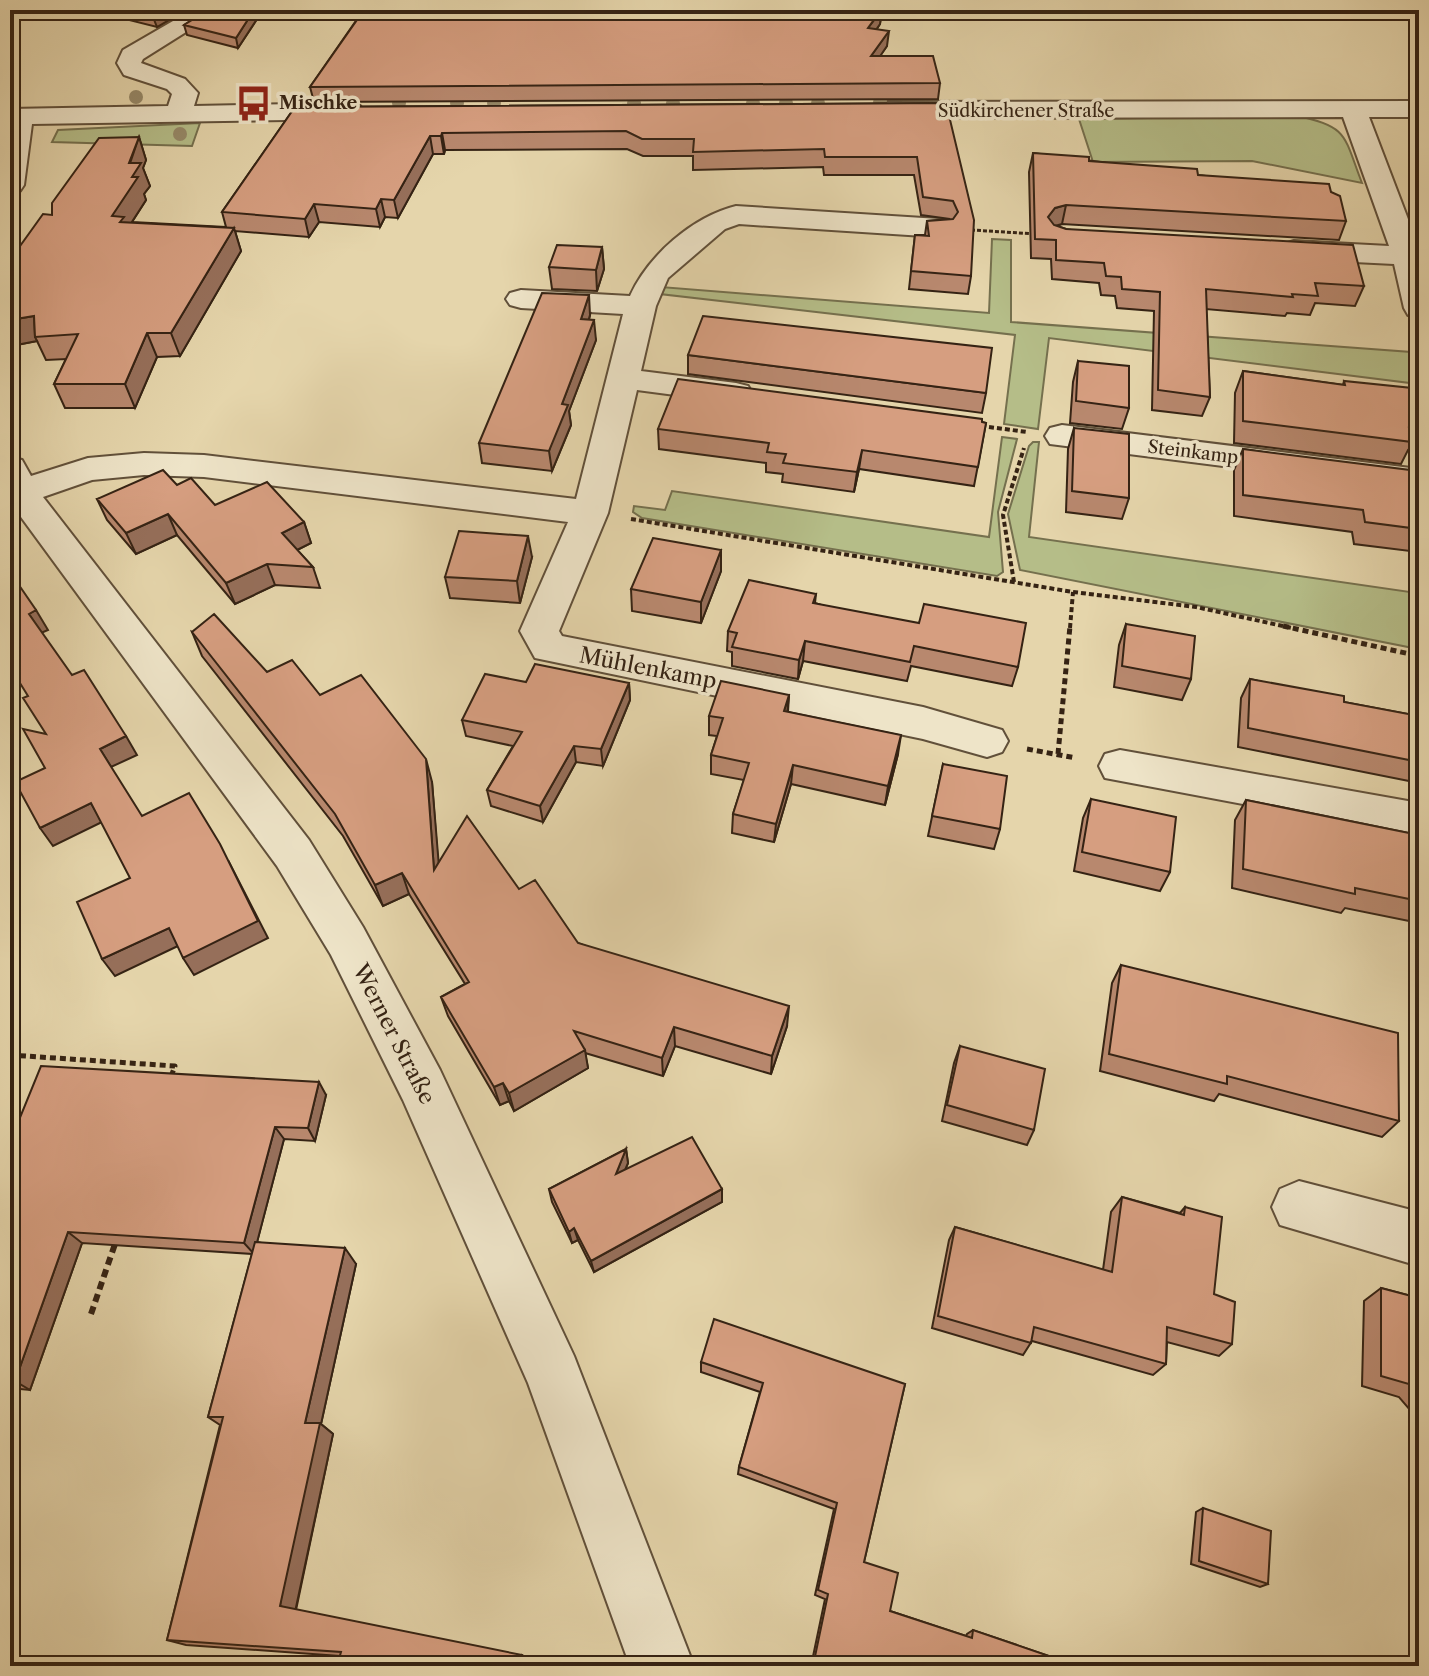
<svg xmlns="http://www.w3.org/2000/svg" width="1429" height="1676" viewBox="0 0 1429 1676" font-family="'Libre Caslon Text',serif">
<rect width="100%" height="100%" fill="#e5d5ab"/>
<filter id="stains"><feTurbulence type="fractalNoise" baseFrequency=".0025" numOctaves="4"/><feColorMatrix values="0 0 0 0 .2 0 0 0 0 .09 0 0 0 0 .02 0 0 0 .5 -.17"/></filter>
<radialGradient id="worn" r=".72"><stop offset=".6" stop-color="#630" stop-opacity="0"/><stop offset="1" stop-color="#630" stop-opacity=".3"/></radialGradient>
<path fill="#b5bd88" stroke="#75704e" stroke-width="2" d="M1297,116C1349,126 1344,137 1362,183L1252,161L1093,162L1079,119Z
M200,123L192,146L52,142L58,130Z
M992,239L1011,240V322L1411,352L1418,384L1049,338L1038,429L1004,424L1015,335L660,294L661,287L989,313Z
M1002,437L1017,439L998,512L1003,572L997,576L642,518L633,512L634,506L665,510L672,491L989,537Z
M1033,442H1039L1029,537L1417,593L1413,648L1020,570L1008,514L1029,446Z"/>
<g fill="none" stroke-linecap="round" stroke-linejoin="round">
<defs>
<path id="minor" d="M192,10H221L143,59L141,63L185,79L198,93L194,106L351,103L360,106L364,111L360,116L351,119L32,124L24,185L20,191L10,193V109L168,106L172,94L167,89L124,75L117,63L123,50Z
M1419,101V117H1369L1419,248V317L1408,315L1404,308L1394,264L1294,259L1284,256L1279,250L1284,244L1294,241L1389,246L1343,117L888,118L879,115L875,110L879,105L888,102Z
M736,206L939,219L949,222L953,228L949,234L939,237L739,224L725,229L668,278L656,306L641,371L736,383L748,386L752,393L748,400L736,403L637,390L608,513L559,631L562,636L923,707L1002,730L1008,741L1002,752L987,757L923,739L535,658L520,631L568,522L204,477L144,475L92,480L43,497L309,840L363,927L440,1070L574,1356L694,1666H630L528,1383L403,1100L331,955L277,866L10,502V457L22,460L31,476L88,458L144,453L204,455L576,499L623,314L521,308L510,305L506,299L510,293L521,290L630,296C648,256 692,217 736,206Z
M1062,425L1419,469V491L1050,444L1045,436L1050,428Z
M1120,750L1419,803V837L1105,778L1099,766L1105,754Z
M1299,1181L1419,1212V1266L1280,1225L1272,1207L1280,1189Z"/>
</defs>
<use href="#minor" stroke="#61503a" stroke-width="4"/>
<path stroke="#352314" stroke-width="3" stroke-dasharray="4 2" stroke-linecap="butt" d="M971,230L1037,234"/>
<path stroke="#352314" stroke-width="4" stroke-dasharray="5 3" stroke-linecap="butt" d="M989,427L1027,432
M631,519L1073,592L1196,607L1292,628
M1014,582L1003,515L1024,448
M1070,628L1073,592"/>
<path stroke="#352314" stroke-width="5" stroke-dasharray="6 4" stroke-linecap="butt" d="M1283,626L1419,656
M1027,749L1076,758
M1058,754L1070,626
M10,1055L175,1066L170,1079"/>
<path stroke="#352314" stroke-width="6" stroke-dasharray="8 5" stroke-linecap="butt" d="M91,1314L116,1241"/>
<use href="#minor" fill="#eee4c8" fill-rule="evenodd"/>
</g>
<g fill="#968968">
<circle cx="136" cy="97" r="7"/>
<circle cx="880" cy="102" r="7"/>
<circle cx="333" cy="103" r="7"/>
<circle cx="399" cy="103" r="7"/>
<circle cx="457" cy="103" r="7"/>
<circle cx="494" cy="103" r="7"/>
<circle cx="634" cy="103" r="7"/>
<circle cx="673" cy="103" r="7"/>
<circle cx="753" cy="103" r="7"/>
<circle cx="786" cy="103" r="7"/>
<circle cx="818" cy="103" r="7"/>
<circle cx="180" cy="134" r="7"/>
</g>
<path fill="#b8886e" stroke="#352314" stroke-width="2" d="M42,10H76L66,16Z
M126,10H186L157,27L129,20Z
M208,10H263L238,48L187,35L184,25Z
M359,10H882L880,24L877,29L887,46L880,56L940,83L938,99L314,102L310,87L362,12Z
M946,103L971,276L968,294L909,289L915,235H925L927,221L950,219L921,215L914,175H824L823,167L693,170V156H643L627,149L445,150L444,154H433L398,218L385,217L380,227L319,222L309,237L235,231L241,251L180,356L157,357L135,408H65L54,384L66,359L46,360L37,341L11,346L139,137L146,160L143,168L150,186L144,194L146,200L132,222L226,227L222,212L295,107Z
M1033,153L1198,175L1331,192L1346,221L1339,240L1062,224L1057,226L1066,229L1364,286L1355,306L1315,303L1310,315L1287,313L1285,316L1206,309L1210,397L1202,416L1152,410L1154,311L1117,308L1115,296L1101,295L1099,283L1052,279L1051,259L1031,258L1029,172Z
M602,247L604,269L597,291L552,289L549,267Z
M590,315L589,320L596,340L569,411L571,425L552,471L482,463L479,443Z
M688,355L986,393L982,413L688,374Z
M1078,361L1129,408L1122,429L1070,423L1073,382Z
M1243,371L1343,385L1344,381L1419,417V434L1410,451L1408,450L1401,464L1234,443L1235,393Z
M982,422L986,423L974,486L859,469L854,492L782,482L783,474L766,472V463L659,449L658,429Z
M1074,428L1129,498L1122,519L1066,512L1068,449Z
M1243,449L1419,475V550L1418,552L1354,544L1352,532L1234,516V470Z
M177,485L215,505L304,522L311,543L297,550L313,567L320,588L275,585L235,604L177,535L136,554L107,520L97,499Z
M721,550V571L701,623L632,611L631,589Z
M532,557L520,603L450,598L445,577Z
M816,594L815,603L1018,667L1012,686L911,666L907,681L803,661L798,679L732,666V652L727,651L728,631Z
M1126,624L1191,679L1182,700L1114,687L1119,645Z
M192,632L267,672L320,695L432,782L438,862L519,889L578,943L787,1026L771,1074L675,1046L663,1076L585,1053L588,1068L514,1111L509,1101L500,1105L448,1016L441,997L465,984L409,894L383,906L343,836L202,656Z
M1250,679L1344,702L1419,716V783L1238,747L1241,698Z
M526,682L629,683L630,700L603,766L576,762L543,822L491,806L487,790L513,746L466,736L462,720Z
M789,695L788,712L898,754L885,805L791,784L774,842L732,833L733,814L744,780L711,774V755L717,736L709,735V716Z
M943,764L1000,829L994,849L928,836Z
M1091,799L1170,872L1160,891L1074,871L1083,818Z
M1246,800L1419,835V923L1345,908L1341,913L1232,888L1235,820Z
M1121,965L1399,1121L1382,1137L1219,1094L1214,1101L1100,1071L1112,983Z
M960,1046L1034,1130L1027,1145L942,1121L954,1063Z
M326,1095L315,1141L284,1139L257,1242L356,1264L321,1424L333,1434L296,1610L529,1659L340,1656L186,1645L167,1640L220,1425L208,1417L252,1254L82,1243L30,1390L10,1388V1142Z
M626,1149L628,1163L625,1170L722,1189V1202L594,1272L578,1240L572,1243L552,1202L549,1189Z
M1122,1197L1180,1213L1185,1207L1214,1294L1232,1344L1219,1356L1167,1342L1166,1364L1153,1375L1032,1341L1023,1355L932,1328L949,1240L955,1227L1103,1270L1111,1212Z
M1381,1288L1419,1298V1418L1416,1417L1399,1397L1362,1386L1364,1301Z
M701,1362L905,1384L864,1562L890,1611L966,1636L967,1634L973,1630L1078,1666H811L825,1599L815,1595L834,1509L738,1474L739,1467L760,1392L701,1372Z
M1203,1508L1268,1584L1260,1587L1191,1564L1196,1512Z"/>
<path fill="#966f5a" stroke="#352314" stroke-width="2" d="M64,10H76L66,16Z
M165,10H186L157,27L153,17Z
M254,10H263L238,48L236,38Z
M882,10L880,24L867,43L868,28Z
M889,31L887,46L870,71L871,56Z
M442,133L445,150L444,154L441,136Z
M430,136L433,154L398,218L394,200Z
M139,137L146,160L143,168L150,186L144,194L146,200L128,228L112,216Z
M381,199L385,217L380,227L376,209Z
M314,204L319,222L309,237L305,219Z
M1066,205L1062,224L1051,227L1048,217L1055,208Z
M234,228L241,251L180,356L171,333Z
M602,247L604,269L597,291L596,270Z
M589,295L590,315L583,339L581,319Z
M34,316L35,337L37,341L11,346L10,343V320Z
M594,320L596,340L569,411L571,425L552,471L549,451L562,404Z
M147,333L157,357L135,408L125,384Z
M862,450L859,469L854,492L857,472Z
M168,514L177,535L136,554L126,533Z
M304,522L311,543L289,554L282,533Z
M528,536L532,557L520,603L517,581Z
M721,550V571L701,623V602Z
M267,564L275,585L235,604L226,583Z
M36,610L48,630L41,633L29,614Z
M805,641L803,661L798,679L799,660Z
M629,683L630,700L603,766L601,749Z
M789,695L787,714L784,711Z
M901,735L898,754L885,805L888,786Z
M126,736L137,755L111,767L100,749Z
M574,746L576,762L543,822L540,806Z
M426,759L432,782L441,891L434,870Z
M793,765L791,784L774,842L776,824Z
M91,803L102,822L53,846L40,828Z
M229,862L268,938L194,975L183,958Z
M402,873L409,894L383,906L375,885Z
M169,928L180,945L115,976L102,959Z
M789,1006L787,1026L771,1074L772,1056Z
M674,1027L675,1046L663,1076L662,1058Z
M585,1050L588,1068L514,1111L509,1093Z
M319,1082L326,1095L315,1141L308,1128Z
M503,1083L509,1101L500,1105L494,1087Z
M275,1127L284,1139L254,1254L244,1243Z
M626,1149L628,1163L618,1187L616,1174Z
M722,1189V1202L594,1272L591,1261Z
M574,1228L578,1240L572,1243L569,1232Z
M68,1232L82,1243L30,1390L15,1381Z
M345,1248L356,1264L321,1424L333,1434L295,1612L280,1606L305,1423Z
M522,1655L529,1659L527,1666H519Z"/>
<path fill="#d69e80" stroke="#352314" stroke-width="2" d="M126,10H165L153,17Z
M208,10H254L236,38L184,25Z
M364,10H881L868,28L889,31L871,56H933L940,83L310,87Z
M946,103L974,220L971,276L911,271L915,235L929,236L927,221L953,219L958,212L953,201L923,197L917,157H825L824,149L693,152L694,139H642L626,131L442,133L441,136H430L394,200L381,199L376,209L314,204L305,219L222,212L295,107Z
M139,137L129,163H141L132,177H138L112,216L124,217L120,222L234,228L171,333H147L125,384H54L78,334L35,337L34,316L10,320V260L43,214L52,215V203L99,138Z
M1033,153L1089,157V161L1197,169L1198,175L1329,184L1331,192L1340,196L1346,221L1066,205L1055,208L1048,217L1054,225L1066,229L1353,245L1364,286L1315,283L1318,296L1292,294L1293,297L1206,289L1210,397L1158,390L1160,292L1122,289L1121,277L1106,276L1104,263L1056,260V240L1035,239Z
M557,245L602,247L596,270L549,267Z
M542,293L589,295L581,319L594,320L562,404L568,405L549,451L479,443Z
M703,316L992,348L986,393L688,355Z
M1078,361L1129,366V408L1076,401Z
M1243,371L1345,385L1344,381L1412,388L1419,417V429L1409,428L1412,442L1243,421Z
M678,379L982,419V422L986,423L978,467L862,450L857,472L783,463L786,454L767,452L769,443L658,429Z
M1074,428L1129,434V498L1072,491Z
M1243,449L1418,471L1419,529L1365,522L1363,510L1243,495Z
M163,470L177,485L191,478L215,505L267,482L304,522L282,533L313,567L267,564L226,583L168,514L126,533L97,499Z
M459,531L528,536L517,581L445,577Z
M653,538L721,550L701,602L631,589Z
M10,572L36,610L29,614L72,675L84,670L126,736L100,749L142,816L189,793L220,844L258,921L183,958L169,928L102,959L77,902L130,878L91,803L40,828L15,782L45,768L23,729L46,734L23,698L28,696L10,667Z
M749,580L816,594L813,603L919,623L924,604L1026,623L1018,667L914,646L910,662L805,641L799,660L732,647L737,633L728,631Z
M214,614L267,672L292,660L320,695L361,675L426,759L434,870L467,816L519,889L535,880L578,943L789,1006L772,1056L674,1027L662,1058L574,1031L585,1050L509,1093L503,1083L494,1087L441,997L469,982L402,873L375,885L335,814L192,632Z
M1126,624L1195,636L1191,679L1122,666Z
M535,664L629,683L601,749L574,746L540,806L487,790L522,732L462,720L485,674L526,682Z
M1250,679L1344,696V702L1419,716V762L1248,728Z
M721,681L789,695L784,711L901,735L888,786L793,765L776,824L733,814L749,763L711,755L723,718L709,716Z
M943,764L1007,776L1000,829L932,816Z
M1091,799L1176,817L1170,872L1082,852Z
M1246,800L1419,835V901L1355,888V894L1243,869Z
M1121,965L1398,1033L1399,1121L1227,1076V1084L1109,1054Z
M960,1046L1045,1069L1034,1130L947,1105Z
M41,1066L319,1082L308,1128L275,1127L244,1243L68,1232L15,1381H10V1142Z
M692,1137L722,1189L591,1261L574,1228L569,1232L549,1189L626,1149L616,1174Z
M1122,1197L1184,1215L1185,1207L1222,1217L1214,1294L1235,1302L1232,1344L1167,1327L1166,1364L1034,1327L1031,1343L938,1316L955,1227L1112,1272Z
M255,1242L345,1248L305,1423H320L280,1606L522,1655L519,1666H337L341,1652L167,1640L223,1417H208Z
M1381,1288L1419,1298V1387L1381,1376Z
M714,1319L905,1384L864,1562L898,1573L890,1611L972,1638L973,1630L1078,1666H813L828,1594L818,1590L837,1503L739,1467L763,1383L701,1362Z
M1203,1508L1271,1531L1268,1584L1199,1561Z"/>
<defs>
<symbol id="bus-bare" viewBox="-9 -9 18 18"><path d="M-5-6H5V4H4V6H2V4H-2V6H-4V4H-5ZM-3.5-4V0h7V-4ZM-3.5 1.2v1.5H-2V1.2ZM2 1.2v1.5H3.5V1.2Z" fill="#8f2418" stroke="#eee4c8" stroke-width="2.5" paint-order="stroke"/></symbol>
</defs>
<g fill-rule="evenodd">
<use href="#bus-bare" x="228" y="78" width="51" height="51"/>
</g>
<g text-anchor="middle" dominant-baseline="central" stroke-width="7" stroke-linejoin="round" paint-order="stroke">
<g font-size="18" font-weight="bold" fill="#352314" stroke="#eee4c8" text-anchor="start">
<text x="279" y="103">Mischke</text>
</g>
<g font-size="18" fill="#352314" stroke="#eee4c8">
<text x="1026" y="111">Südkirchener Straße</text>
<text transform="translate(1193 452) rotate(7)">Steinkamp</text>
</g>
<g font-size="22" fill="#352314" stroke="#eee4c8">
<text transform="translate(648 668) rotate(11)">Mühlenkamp</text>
<text transform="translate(394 1034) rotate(63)">Werner Straße</text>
</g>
</g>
<rect width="1429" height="1676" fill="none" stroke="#e5d5ab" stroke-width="40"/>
<rect x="12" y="12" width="1405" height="1652" fill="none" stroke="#352314" stroke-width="4"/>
<rect x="20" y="20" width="1389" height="1636" fill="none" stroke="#352314" stroke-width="2"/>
<rect width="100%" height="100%" filter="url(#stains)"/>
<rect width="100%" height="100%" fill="url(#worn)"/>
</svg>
